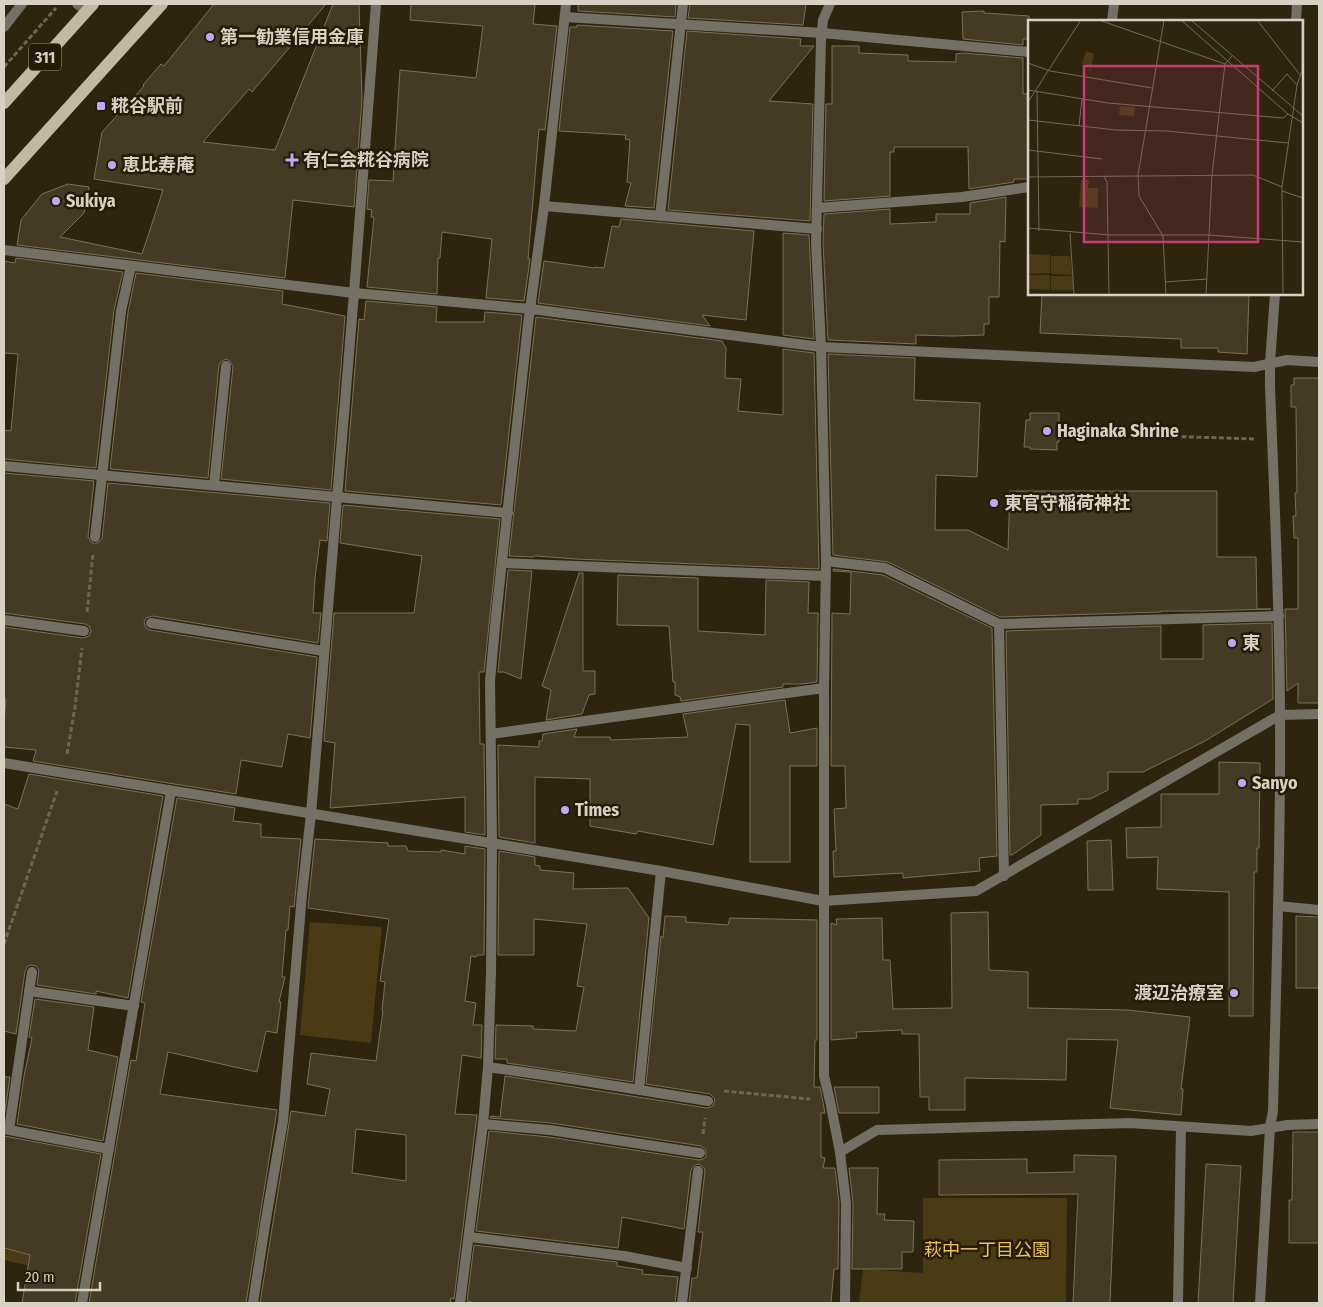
<svg xmlns="http://www.w3.org/2000/svg" width="1323" height="1307" viewBox="0 0 1323 1307" font-family="'Fira Sans Condensed','Noto Sans JP',sans-serif">
<rect width="100%" height="100%" fill="#2e250f"/>
<path fill="#4a3b14" d="M310,922L382,927L371,1043L300,1035Z
M923,1198H1067L1066,1303H859L863,1269L923,1273Z
M4,1249L80,1267L78,1277L4,1260Z"/>
<path fill="#443b24" stroke="#7b7158" fill-rule="evenodd" d="M214,4H326L252,92L249,89L203,142L275,150L333,4H359L362,99L354,207L293,200L285,278L17,245L21,220L42,194L68,184L89,187L84,213L60,237L142,254L163,190L94,179L102,132L144,86L143,85L161,64L164,66Z
M411,4H535L533,24L557,26L545,130L539,129L528,259H530L524,301L486,298L492,239L442,232L440,258H438L437,294L367,287L374,217H371L372,210L367,209L369,180L393,181L400,70L476,78L483,26L410,20Z
M578,4H676L675,17L578,11Z
M690,4H806L803,25L688,18Z
M984,11V13L1029,16V39H1023V45L963,39L962,12Z
M577,25L673,31L654,208L625,206L631,183L627,182L630,140L625,139L626,135L559,131L570,27H577Z
M687,31L801,39L800,46H814L769,101L813,104L810,221L668,210Z
M832,46H859V53L908,55V61L956,62V54L963,53L1023,58V94H1029V179H1014V182L969,189L968,147H894V152H890V196L824,201L826,104H832Z
M1006,197L1005,242L1000,241L999,297H989V324H984V335L952,336L916,335V344L828,340L823,243L824,214L890,209V224L936,222V214H970V203Z
M621,219L754,231L746,320L702,315L710,326L538,303L544,261L595,268V267L604,268L612,226L619,227Z
M783,233L809,235L814,339L783,335Z
M16,258L123,272L114,310L96,468L4,459V430L11,431L18,354L4,353V261L15,263Z
M136,273L283,291L282,304L345,316L331,490L221,479L233,367L230,361L226,359L221,362L219,365L208,478L110,469L128,312Z
M1042,294H1249L1247,354L1218,352V348H1181V339L1040,333Z
M366,301L437,307L436,322H484L485,312L522,315L501,505L345,491L359,319L364,320Z
M536,317L722,341L726,348L725,378L741,379L738,411L783,415V349L814,353L819,569L575,559L537,556H534V557L509,556Z
M828,354L915,358L914,400L980,403L977,477L936,475L935,530H968L1008,550L1010,491H1217V557H1256L1257,609H1271L1203,611H1161V612L1000,617L888,562L833,555Z
M1294,378H1319V703H1298V683L1287,691L1285,609H1298V538H1294L1293,516H1296L1295,493H1297L1296,407H1291V385H1294Z
M1030,413H1059V442H1057V450L1030,449V447H1024L1026,420H1030Z
M4,473L94,481L88,537L91,542L95,544L100,541L102,538L108,483L330,503L327,541L320,540L315,578L313,613H321L318,643L152,616L146,618L144,622L146,628L150,630L317,657L310,738L288,734L282,767L241,760L236,794L33,761L36,750L4,747V722L6,699L4,698V627L83,638L89,636L91,631L89,626L85,624L4,613Z
M343,505L500,519L484,672H479L480,744H484L485,835L465,832V797L330,808L335,743L324,741L334,613H414L422,556L340,543Z
M833,569L883,575L992,628L997,856L979,858L980,871L903,878V873L834,877L833,851H836L834,809L846,808L845,766H831L832,613L850,614L851,572L833,571Z
M508,570L532,571L521,679L504,672H498Z
M579,573H583V671H595V694L589,695L582,714L546,720L551,690L542,686Z
M618,575L698,578V631L765,635L766,580L809,582L808,613H818L817,682L801,684H783V687L681,701L680,697L675,695V682H673L669,626L617,625Z
M1272,623L1273,699L1205,741L1143,772H1108V790L1090,799H1078V804L1041,805V835L1012,855H1010L1006,631L1161,626V659H1203V625Z
M785,700L790,733L817,728V766H790V862H750V725L736,724L713,845L638,831L636,834L590,826V779L535,777V843L499,837L498,745L539,747V741H542L543,734L577,729L574,737H610L611,740L688,737L683,714Z
M1219,762L1260,763L1259,848H1257V872H1254L1253,1016H1229V892L1157,889L1158,857L1127,858L1126,828L1161,827V794H1219Z
M29,774L163,796L128,998L96,991V994L37,985L39,970L36,966L30,965L27,967L25,971L16,1034L4,1031V804L18,809Z
M177,798L235,808L233,821L261,824V837L301,839L294,907L290,906L288,930H286L282,977H285L279,1002H281L277,1033L266,1031L257,1072L168,1052L160,1094L277,1110L246,1303H89L131,1060L136,1061L145,1003L141,1002Z
M315,839L388,843V846H406L408,851L441,852V850L465,854V846L485,849L484,955H477L476,957L471,956L465,1001L476,1003L473,1025H482L481,1058L462,1055L455,1114L477,1115L454,1299L451,1298L450,1303H260L291,1111L325,1116L330,1089L307,1084L311,1053L376,1061L383,1011L382,1010L385,982L380,981L389,919L308,908ZM356,1129L406,1135V1181L352,1173Z
M1111,840L1113,890H1088L1087,841Z
M499,851L535,857V865L540,866V870L574,873L573,889L628,888L649,918L633,1082L507,1063V1059H495L496,1025L533,1026V1029L576,1031L584,987L577,986L587,924L534,919V955H498Z
M988,912L989,970L1028,972V1008L1128,1010L1190,1017L1181,1089H1183L1181,1115L1110,1108L1118,1040L1067,1039L1066,1080L965,1078V1110H929V1097H920L919,1034H902V1030L856,1032L857,1038L831,1040V923L837,925L836,919L882,918L883,960H890L893,1009L952,1008L951,913Z
M665,916L686,917V922L728,925L730,918L817,920V1040H815L814,1087H820L825,1113H821V1157L825,1158L823,1168H835L839,1203L838,1269H834L831,1303H689L692,1278H697L703,1232H698L705,1171L704,1168L699,1164L695,1165L691,1170L684,1229L622,1217L618,1248L476,1231L489,1131L549,1137L699,1160L703,1159L706,1157V1150L701,1146L551,1123L490,1118L491,1116L500,1117L505,1076L707,1108L713,1106L715,1099L710,1094L646,1084L661,936L663,938Z
M1296,916L1319,917V988H1296Z
M35,999L94,1007L88,1050L118,1057L103,1141L17,1124L24,1076L32,1038L29,1037Z
M4,1077H10L4,1118Z
M834,1087H879V1113H839Z
M1293,1132H1319V1243H1289V1200H1292Z
M4,1136L101,1154L75,1303H22L30,1255L4,1248Z
M1074,1155L1116,1156L1110,1303H1073L1078,1194L939,1195V1160L1027,1159V1173L1074,1172Z
M1206,1164L1241,1166L1233,1303H1198Z
M849,1168H878L877,1214H885L884,1220L914,1221L913,1252H902V1269H852L853,1203Z
M474,1245L617,1262V1266L643,1270L642,1274L678,1277L675,1303H475L467,1301Z"/>
<g fill="none" stroke-linecap="round" stroke-linejoin="round">
<path stroke="#6e6654" stroke-width="3" stroke-dasharray="5 2.5" stroke-linecap="butt" d="M4,67L56,8
M1069,433L1254,439
M87,612L93,554
M67,754L75,707L82,648
M4,944L57,791
M724,1091L810,1099
M703,1134L705,1118"/>
<path stroke="#747065" stroke-width="10" d="M77,4L87,11
M565,17L822,33L1029,52
M1112,21L1114,4
M4,27L22,4
M544,206L817,229
M817,208L962,197L1029,187
M660,216L683,4
M4,466L508,513
M214,485L226,366
M95,537L121,311L131,266
M826,561L885,568L999,624L1279,616
M502,563L826,576
M4,620L84,631
M151,623L324,651
M999,624L1004,876
M491,734L824,688
M1278,906L1319,910
M29,991L134,1006
M488,1067L578,1080L708,1101
M639,1090L661,871
M483,1124L550,1130L700,1153
M4,1129L109,1149
M9,1130L32,972
M469,1237L624,1256L687,1268
M1178,1303L1181,1127"/>
<path stroke="#747065" stroke-width="10" d="M830,4L823,20L821,40L816,243L821,347L826,561L824,688V1076L830,1101L840,1152L846,1203L845,1303
M4,250L354,293L531,309L821,347L1254,367L1287,360L1319,362
M4,763L661,871L823,901L976,891L1280,715L1319,714
M840,1152L877,1130L1130,1123L1251,1131L1287,1125L1319,1124
M82,1303L171,791
M253,1303L265,1225L283,1121L302,894L311,814L354,293L376,4
M460,1303L483,1124L488,1067L491,972L492,843L490,681L496,616L528,324L544,206L566,4
M682,1303L698,1171"/>
<path stroke="#747065" stroke-width="10" d="M1296,21L1297,4
M1260,1303L1269,1145L1270,1127L1273,1111C1276,980 1281,849 1280,718C1280,607 1274,496 1270,386V363L1275,294"/>
<path stroke="#c2b9a3" stroke-width="12" d="M4,103L93,4
M4,179L162,4"/>
</g>
<g fill="#c1a8f3" stroke="#241c05" stroke-width="2">
<circle cx="210" cy="37" r="5"/>
<rect x="96" y="101" width="10" height="10" rx="2.5"/>
<path d="M289.5 152.5h5v5h5v5h-5v5h-5v-5h-5v-5h5z"/>
<circle cx="112" cy="165" r="5"/>
<circle cx="56" cy="201" r="5"/>
<circle cx="1047" cy="431" r="5"/>
<circle cx="994" cy="503" r="5"/>
<circle cx="1232" cy="643" r="5"/>
<circle cx="1242" cy="783" r="5"/>
<circle cx="565" cy="810" r="5"/>
<circle cx="1234" cy="993" r="5"/>
</g>
<g text-anchor="middle" dominant-baseline="central" stroke-width="5" stroke-linejoin="round" paint-order="stroke">
<rect fill="#241c05" stroke="#a19b8b" stroke-width="1" x="29" y="43.5" width="32" height="27" rx="4"/>
<g font-size="16" font-weight="bold" fill="#d7d1c4">
<text x="45" y="57">311</text>
</g>
<g font-size="18" font-weight="bold" fill="#d7d1c4" stroke="#241c05" text-anchor="start">
<text x="220" y="37">第一勧業信用金庫</text>
<text x="111" y="106">糀谷駅前</text>
<text x="303" y="160">有仁会糀谷病院</text>
<text x="122" y="165">恵比寿庵</text>
<text x="66" y="201">Sukiya</text>
<text x="1057" y="431">Haginaka Shrine</text>
<text x="1004" y="503">東官守稲荷神社</text>
<text x="1242" y="643">東</text>
<text x="1252" y="783">Sanyo</text>
<text x="575" y="810">Times</text>
<text x="1224" y="993" text-anchor="end">渡辺治療室</text>
</g>
<g font-size="18" fill="#ecc354" stroke="#241c05">
<text x="987" y="1250">萩中一丁目公園</text>
</g>
</g>
<g transform="translate(1028 20)">
<rect width="275" height="275" fill="#2e250f"/>
<path d="M58,31L66,34L61,56L62,46L54,44ZM92,86L107,87L106,96L91,95ZM53,160H61L60,168H70V188L51,187ZM1,234L22,235V253L1,254ZM23,236H42L44,255L23,254ZM1,255H22V270L1,269ZM23,256H45V270H23Z" fill="#4a3b14"/>
<path fill="none" stroke="#726a57" stroke-width="1" d="M71,0L197,44M136,0L110,155L111,176L135,216L138,275M153,0L260,94L275,103M163,0L275,96M229,0L273,56M0,43L22,51L124,68M0,70L80,83L255,98L260,94M244,71L259,54L269,65M9,72L11,211M0,82L53,0M0,100L88,110L139,111L260,123M51,106L54,79M0,130L74,139M0,157L225,155L254,167M76,157L79,162L81,275M254,171L275,178M0,208L82,215H181L275,222M42,213L46,275M137,262L179,259M178,275L184,155L197,44L204,36M255,275L254,167L269,65L274,51V0"/>
<path fill="#c63d70" fill-opacity="0.15" stroke="#c63d70" stroke-width="2.5" d="M56,46H230V222H56Z"/>
<rect width="275" height="275" fill="none" stroke="#d7d1c4" stroke-width="2.5"/>
</g>
<rect width="1323" height="1307" fill="none" stroke="#d7d1c4" stroke-width="10"/>
<path d="M18 1282v8h82v-8" fill="none" stroke="#d7d1c4" stroke-width="2.5"/>
<text x="25" y="1282" font-size="15" fill="#d7d1c4" stroke="#241c05" stroke-width="4" paint-order="stroke">20 m</text>
</svg>
